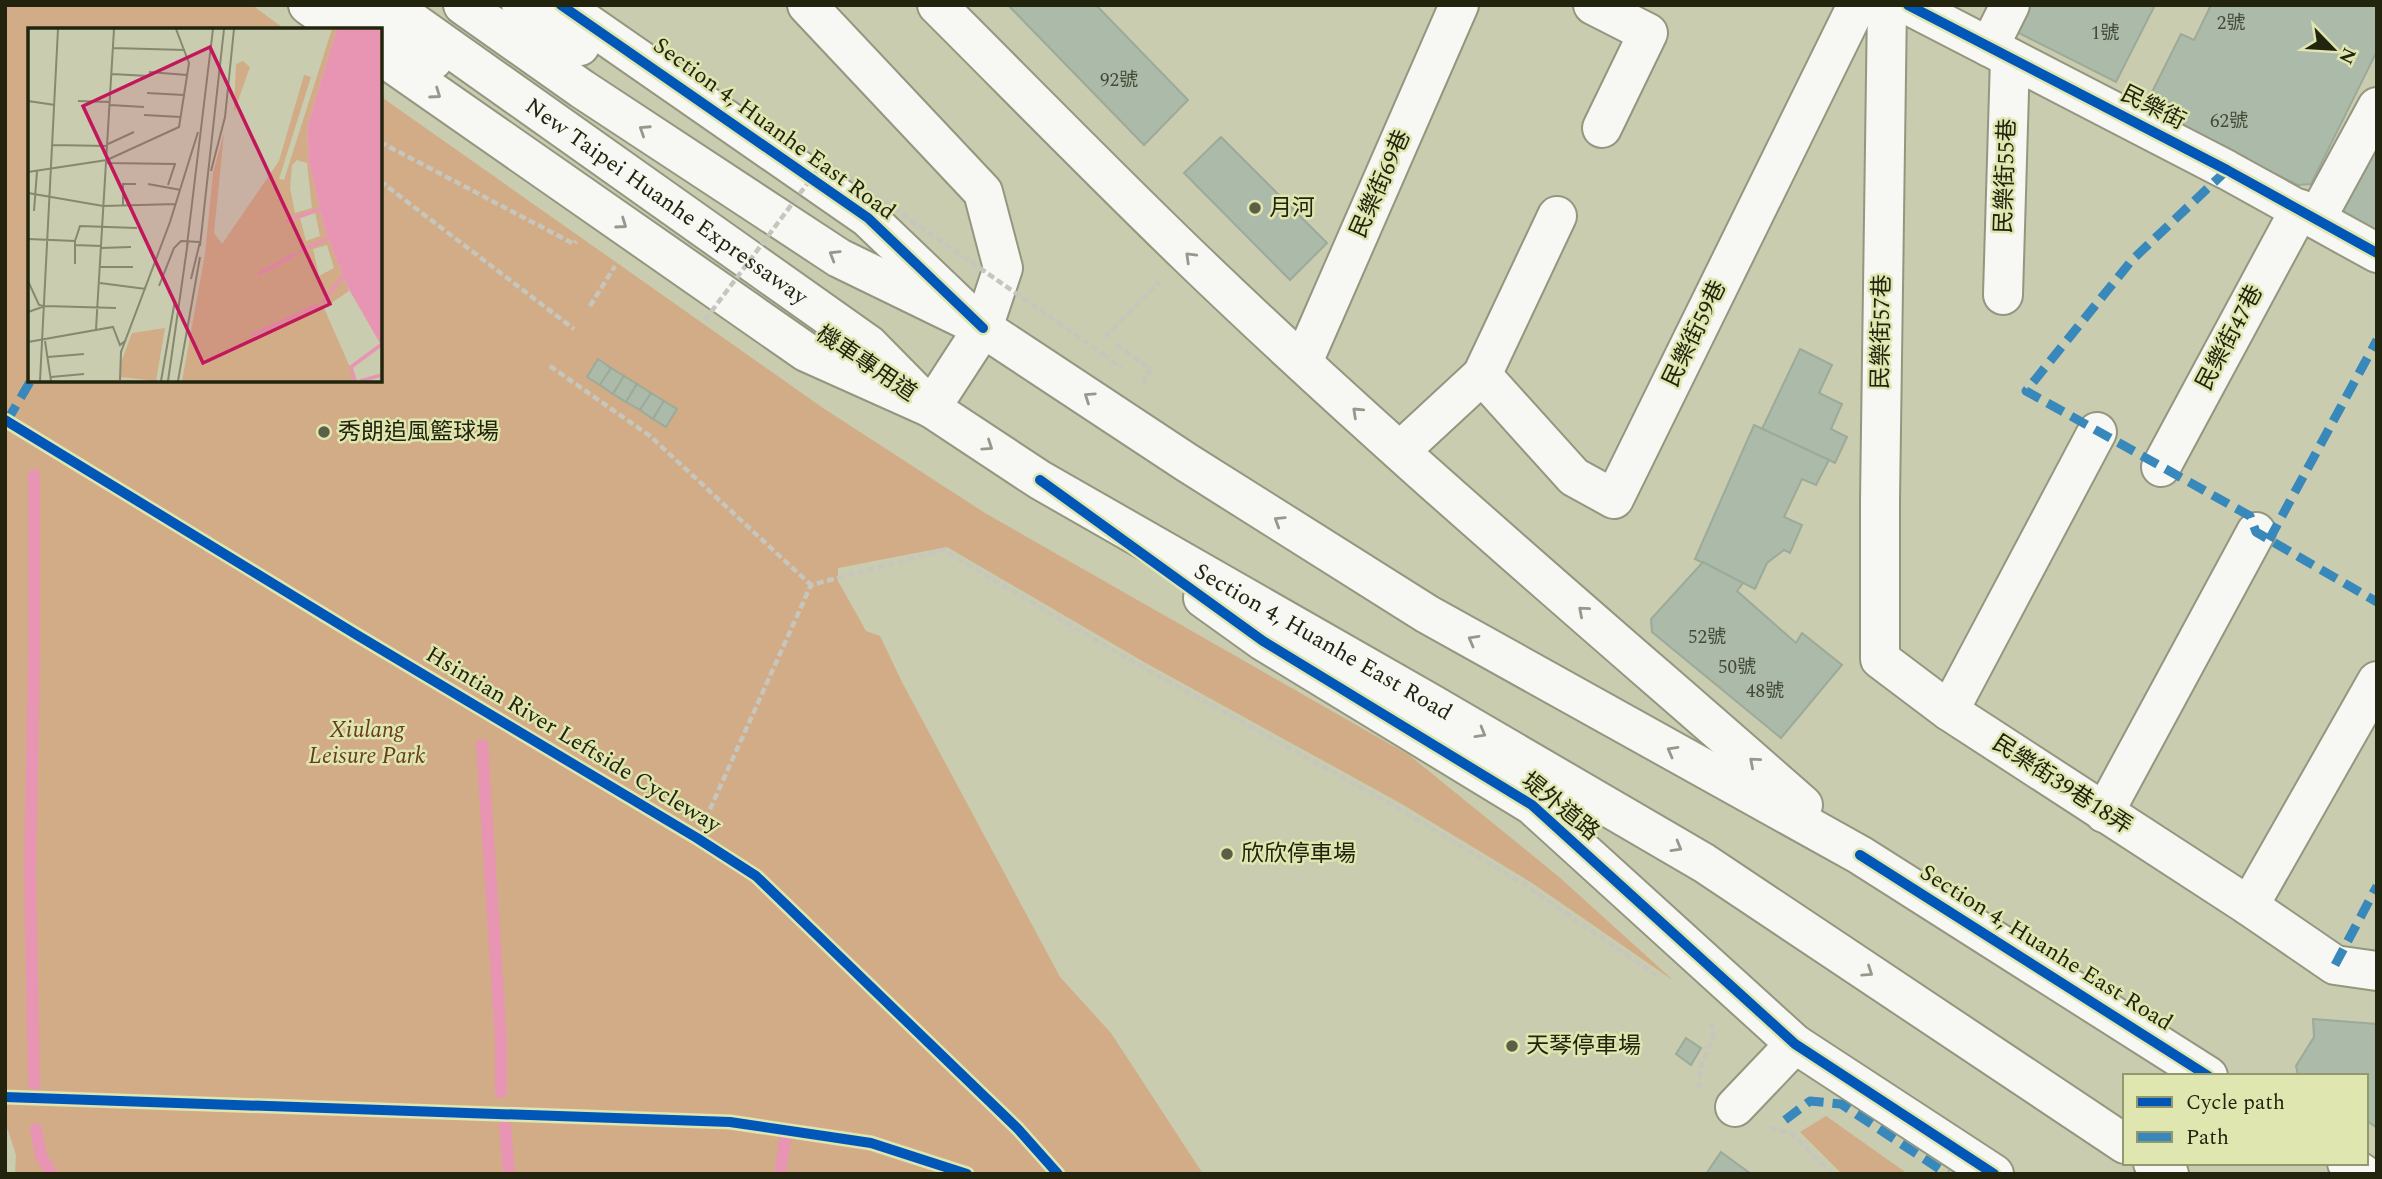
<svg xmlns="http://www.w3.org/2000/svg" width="2382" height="1179" viewBox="0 0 2382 1179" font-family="Spectral,'Noto Sans TC',serif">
	<rect width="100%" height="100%" fill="#c9ccaf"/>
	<g fill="#d2ac86">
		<polygon points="5,5 252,5 286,30 30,30 30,380 380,380 380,96 823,408 985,513 1409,755 1558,876 1674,981 1532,883 1400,803 1144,662 947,547 838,568 838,581 866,631 880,636 903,684 1060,977 1111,1033 1203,1174 15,1174 16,1155 8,1130 5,1129"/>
		<polygon points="1826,1116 1908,1174 1842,1174 1800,1132"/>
	</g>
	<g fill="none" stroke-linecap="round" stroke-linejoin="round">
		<g stroke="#e795b2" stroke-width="12">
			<polyline points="482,745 501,1040 501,1092"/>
			<polyline points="34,1084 30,871 34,661 34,475"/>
			<polyline points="505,1126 509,1174"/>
			<polyline points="36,1129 41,1156 52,1174"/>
			<polyline points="780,1174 785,1140"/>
		</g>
	</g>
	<g fill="#acbaaa" stroke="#9caa99" stroke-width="2">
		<polygon points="1008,5 1096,5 1188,100 1144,145"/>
		<polygon points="2029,5 2155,5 2116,82 2015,31"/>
		<polygon points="2211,5 2377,5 2377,51 2311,184 2298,185 2144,108 2181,34 2194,40"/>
		<polygon points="1221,137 1327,243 1290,280 1184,173"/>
		<polygon points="2377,137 2377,233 2346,218 2342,207"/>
		<polygon points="1800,349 1832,365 1819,393 1842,404 1831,429 1847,437 1835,463 1762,429"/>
		<polygon points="598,359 611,368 600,385 587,377"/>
		<polygon points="611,368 624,376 613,394 600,385"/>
		<polygon points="624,376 637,384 626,402 613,394"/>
		<polygon points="637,384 651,393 640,410 626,402"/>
		<polygon points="651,393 664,401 653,419 640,410"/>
		<polygon points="664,401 677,409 666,427 653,419"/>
		<polygon points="1754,425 1829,460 1816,485 1802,479 1784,517 1802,525 1790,553 1784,550 1767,563 1755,589 1695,559"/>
		<polygon points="1703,562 1743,583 1737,591 1796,643 1802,633 1842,665 1781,738 1652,632 1651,619"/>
		<polygon points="2313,1019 2377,1024 2377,1128 2366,1120 2366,1076 2298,1075 2296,1066 2314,1037"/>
		<polygon points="1686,1038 1701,1048 1691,1065 1676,1054"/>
		<polygon points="1721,1152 1751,1174 1706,1174"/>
	</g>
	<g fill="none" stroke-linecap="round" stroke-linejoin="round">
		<defs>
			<g id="minor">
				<polyline points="308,5 343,30"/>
				<polyline points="355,5 433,60"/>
				<polyline points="521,5 580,46"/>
				<polyline points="561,5 868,218 983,328 1186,462 1427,614 1860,855 2208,1076"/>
				<polyline points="807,5 983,192 1003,268 983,328 931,408"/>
				<path d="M937 5C1021 89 1104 174 1189 256 1387 447 1597 624 1803 805"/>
				<polyline points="1593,5 1648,33 1602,128"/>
				<polyline points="1887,5 1880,500 1880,659 1949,711 2249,906 2335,965 2377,971"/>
				<polyline points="1908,5 2227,170 2377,253"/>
				<polyline points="1989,47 2010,5"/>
				<path id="s1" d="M380 55 806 352 931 408 1040 480 1430 703 1704 863 2125 1144"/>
				<polyline points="2316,219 2377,107"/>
				<polyline points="2003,295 2010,58"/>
				<polyline points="1303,362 1459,5"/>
				<polyline points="1482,375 1574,477 1614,499 1857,5"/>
				<polyline points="1400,451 1482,375 1557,216"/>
				<polyline points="2161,467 2300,209"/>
				<polyline points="1203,598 1263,641 1532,805 1795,1044 1994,1174"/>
				<polyline points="1949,711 2097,432"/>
				<polyline points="2104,813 2256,532"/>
				<polyline points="2249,906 2377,681"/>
				<polyline points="1735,1107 1795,1044"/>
				<polyline points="2153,1163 2169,1174"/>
				<polyline points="2347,1163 2363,1174"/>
			</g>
			<g id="highway">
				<path id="s2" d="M389 5 869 345 931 408"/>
				<polyline points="463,5 582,89 839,258 983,328"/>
			</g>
		</defs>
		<use href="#minor" stroke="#94967f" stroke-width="42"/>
		<use href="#highway" stroke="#94967f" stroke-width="42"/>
		<g stroke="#c6c6bd" stroke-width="4.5" stroke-dasharray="7 3.5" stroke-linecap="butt">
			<polyline points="380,142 574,244 576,241"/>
			<polyline points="380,181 574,329"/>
			<polyline points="590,306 615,266"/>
			<polyline points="1105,337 1159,282"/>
			<polyline points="1116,345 1151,369 1142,384 1140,382"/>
			<polyline points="1103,354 1121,368"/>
			<polyline points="550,366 650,436 811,585"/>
			<polyline points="697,838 811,585 943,550 1135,663 1398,808 1525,885 1656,975"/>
			<polyline points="1699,1089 1700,1068 1714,1036 1711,1024"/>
			<polyline points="1770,1128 1791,1133 1832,1174"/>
		</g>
		<use href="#minor" stroke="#f7f7f3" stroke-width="38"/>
		<use href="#highway" stroke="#f7f7f3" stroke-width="38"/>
		<polyline stroke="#c6c6bd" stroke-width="4.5" stroke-dasharray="7 3.5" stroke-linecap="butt" points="705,320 825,160 1103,354"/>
		<g stroke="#3888bb" stroke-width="9" stroke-dasharray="18 9" stroke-linecap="butt">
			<polyline points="2227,170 2132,260 2026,391 2250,516 2256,532 2377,602"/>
			<polyline points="7,421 31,380"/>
			<polyline points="2269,540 2377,340"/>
			<polyline points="2335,965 2377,886"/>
			<polyline points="1785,1120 1810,1101 1841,1104 1947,1174"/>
		</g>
		<defs>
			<g id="cycleway">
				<polyline points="561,5 868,218 983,328"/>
				<polyline points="1908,5 2227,170 2377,253"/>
				<polyline points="5,420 357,635 697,838 756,876 1018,1129 1058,1174"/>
				<polyline points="1040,480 1263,641 1532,805 1795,1044 1994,1174"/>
				<polyline points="1860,855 2208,1076"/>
				<polyline points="5,1097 730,1122 871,1143 967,1174"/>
			</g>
		</defs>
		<use href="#cycleway" stroke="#e0e6af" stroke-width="15"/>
		<use href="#cycleway" stroke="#0057b8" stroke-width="10"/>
	</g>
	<defs><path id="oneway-chevron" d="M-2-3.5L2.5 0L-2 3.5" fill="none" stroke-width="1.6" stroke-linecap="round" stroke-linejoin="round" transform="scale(1.75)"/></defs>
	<g stroke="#97988c">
		<use href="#oneway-chevron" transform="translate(436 94) rotate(35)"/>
		<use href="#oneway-chevron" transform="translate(644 130) rotate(-147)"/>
		<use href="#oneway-chevron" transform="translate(622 224) rotate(35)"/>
		<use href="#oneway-chevron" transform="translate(834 255) rotate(-149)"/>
		<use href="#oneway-chevron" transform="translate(1190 257) rotate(-136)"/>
		<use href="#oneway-chevron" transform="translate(1089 397) rotate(-146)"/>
		<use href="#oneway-chevron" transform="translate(1357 412) rotate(-137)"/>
		<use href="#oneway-chevron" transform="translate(988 446) rotate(34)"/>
		<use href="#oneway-chevron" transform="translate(1279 521) rotate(-148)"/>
		<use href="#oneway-chevron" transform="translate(1583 611) rotate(-139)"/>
		<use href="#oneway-chevron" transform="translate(1473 640) rotate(-151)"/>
		<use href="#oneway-chevron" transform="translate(1481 733) rotate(30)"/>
		<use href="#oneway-chevron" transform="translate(1672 751) rotate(-151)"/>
		<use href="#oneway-chevron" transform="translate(1754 762) rotate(-139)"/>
		<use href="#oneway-chevron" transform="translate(1677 847) rotate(30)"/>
		<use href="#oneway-chevron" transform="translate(1868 972) rotate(34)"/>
	</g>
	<g fill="#5c5f46" stroke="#e0e6af" stroke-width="2.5">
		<circle cx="1255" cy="208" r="7"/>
		<circle cx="324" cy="432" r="7"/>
		<circle cx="1227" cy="854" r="7"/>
		<circle cx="1512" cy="1046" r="7"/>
	</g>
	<g text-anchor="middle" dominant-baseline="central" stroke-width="5" stroke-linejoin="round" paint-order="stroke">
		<g font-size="19" fill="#444a35">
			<text x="2231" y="23">2號</text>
			<text x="2105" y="33">1號</text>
			<text x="1119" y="80">92號</text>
			<text x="2229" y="121">62號</text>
			<text x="1707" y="637">52號</text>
			<text x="1737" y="667">50號</text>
			<text x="1765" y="691">48號</text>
		</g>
		<g font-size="23" fill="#22240e" stroke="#e0e6af">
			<text transform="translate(2153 108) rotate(27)">民樂街</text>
			<text transform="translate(774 129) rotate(36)">Section 4, Huanhe East Road</text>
			<text transform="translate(2006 176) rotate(-88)">民樂街55巷</text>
			<text transform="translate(1381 184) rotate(-66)">民樂街69巷</text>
			<text stroke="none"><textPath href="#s2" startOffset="340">New Taipei Huanhe Expressaway</textPath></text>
			<text transform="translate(1882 332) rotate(-89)">民樂街57巷</text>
			<text transform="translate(1695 334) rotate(-64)">民樂街59巷</text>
			<text transform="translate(2230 338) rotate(-62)">民樂街47巷</text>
			<text transform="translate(866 364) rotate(34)">機車專用道</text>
			<text stroke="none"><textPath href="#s1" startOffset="1113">Section 4, Huanhe East Road</textPath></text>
			<text transform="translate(573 740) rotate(31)">Hsintian River Leftside Cycleway</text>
			<text transform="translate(2062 785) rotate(33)">民樂街39巷18弄</text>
			<text transform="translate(1560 807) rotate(39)">堤外道路</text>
			<text transform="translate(2046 948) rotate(32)">Section 4, Huanhe East Road</text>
		</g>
		<g font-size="23" fill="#22240e" stroke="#e0e6af" text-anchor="start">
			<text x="1269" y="208">月河</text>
			<text x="338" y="432">秀朗追風籃球場</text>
			<text x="1241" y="854">欣欣停車場</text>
			<text x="1526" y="1046">天琴停車場</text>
		</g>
		<g font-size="23" font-style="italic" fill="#673c1e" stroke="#e0e6af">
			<text x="367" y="730">Xiulang<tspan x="367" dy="26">Leisure Park</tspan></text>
		</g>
	</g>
	<g transform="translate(28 28)">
		<rect width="354" height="354" fill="#c9ccaf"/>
		<path d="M304 1H309L279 99 281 134 297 203 321 263 296 280 328 353H154L177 226 185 145 196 105 186 205 194 216 251 133 276 47 283 49 251 151 256 152ZM269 132 279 135 284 180 267 185 262 160 264 137ZM287 184 292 208 278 213 272 190ZM299 217 306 240 291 248 285 221ZM215 33 222 39 206 84 208 36ZM137 300 128 353 93 349 92 337 104 305Z" fill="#d2ac86" fill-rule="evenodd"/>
		<path d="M309 1H353V317L319 258 297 203 281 134 279 99Z" fill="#e795b2"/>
		<path fill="none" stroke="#e795b2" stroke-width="3.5" d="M258 193 293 181M271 224 300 210M231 246 267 226M294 275 315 248M224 307 290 277M327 353 323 339 354 316M332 353 354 347"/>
		<path fill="none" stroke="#86896f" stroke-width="2" d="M85 20 157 22M121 44 159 47M84 46 120 48M119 65 156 67M0 73 27 77M50 73 82 74M82 77 116 79M116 87 153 89M80 116 106 104M25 117 80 118M79 135 147 136 140 157M183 143 197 89 206 1M0 144 79 132 151 99 161 35 148 1M120 156 153 162M0 165 75 178 148 176M95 178V156H108M6 183 9 143M0 211 47 213V236M47 213 52 198 109 200M47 217 73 218M159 217 185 1M172 218 196 1M73 220 103 219M72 239H105M163 251 172 214M0 253 11 277 15 278M72 255 118 261M131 258 146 220 153 213 172 214M0 284 17 278 88 280M68 301 86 1M17 313 23 353M0 314 85 299 92 317 97 313M20 329 56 326M23 349 56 346M92 352 93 324 142 194 170 104M12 353 30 1M133 353 147 272M140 353 160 213M150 353 172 229"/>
		<path fill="#c2185b" fill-opacity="0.15" stroke="#c2185b" stroke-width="3.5" d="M182 19 302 276 175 335 55 78Z"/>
		<rect width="354" height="354" fill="none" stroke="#22240e" stroke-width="3.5"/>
	</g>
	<rect width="2382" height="1179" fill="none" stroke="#22240e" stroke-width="14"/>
	<rect x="2123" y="1074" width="245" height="91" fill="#e0e6af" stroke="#94986f" stroke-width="2"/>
	<rect x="2137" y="1097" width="35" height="10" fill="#0057b8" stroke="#94986f" stroke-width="2"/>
	<text x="2186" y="1109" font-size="21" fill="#22240e">Cycle path</text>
	<rect x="2137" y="1132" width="35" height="10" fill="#3888bb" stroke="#94986f" stroke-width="2"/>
	<text x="2186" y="1144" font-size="21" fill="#22240e">Path</text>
	<g transform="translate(2333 49) rotate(115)" stroke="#e0e6af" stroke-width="5" paint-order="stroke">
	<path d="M0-5L12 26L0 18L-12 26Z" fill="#22240e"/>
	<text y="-10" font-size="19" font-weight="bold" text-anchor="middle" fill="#22240e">N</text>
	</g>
</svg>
